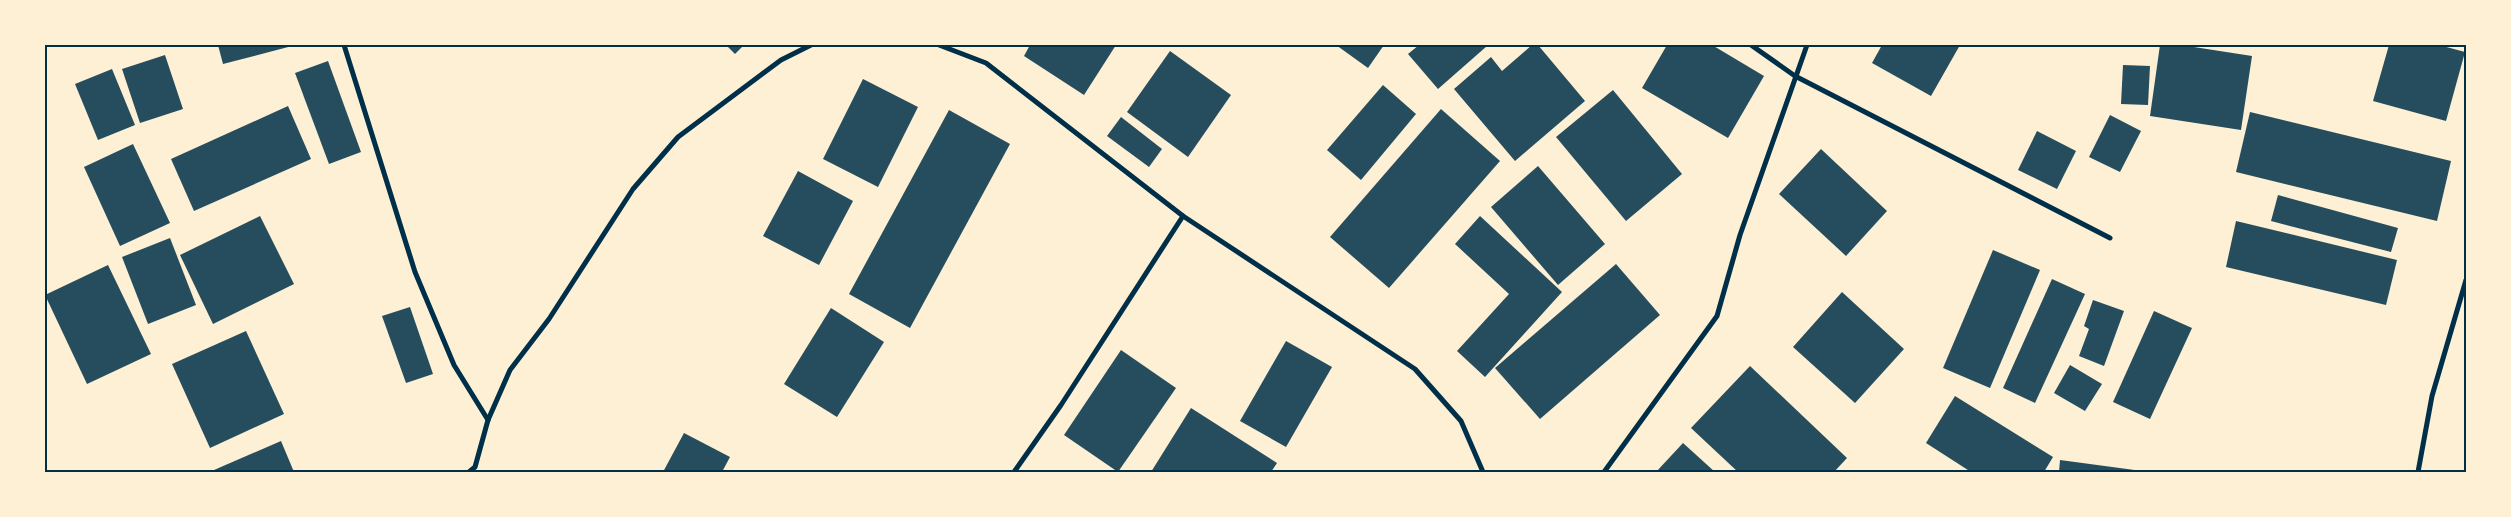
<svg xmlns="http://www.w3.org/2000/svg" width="2511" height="517" viewBox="0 0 2511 517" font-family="Lora,serif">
	<rect width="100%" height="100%" fill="#fdf0d5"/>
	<g fill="#264d5e">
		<polygon points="218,45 292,45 292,46 223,64"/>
		<polygon points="726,45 744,45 735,54"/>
		<polygon points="1030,45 1116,45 1084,95 1024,56"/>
		<polygon points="1336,45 1384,45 1368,68"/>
		<polygon points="1419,45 1486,45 1487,46 1438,89 1408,54"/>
		<polygon points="1532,45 1538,45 1585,101 1515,161 1454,89 1491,57 1502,71"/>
		<polygon points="1667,45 1712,45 1764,76 1728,138 1642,88"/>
		<polygon points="1882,45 1960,45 1931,96 1872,63"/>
		<polygon points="2160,45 2181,45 2252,56 2241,130 2150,116"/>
		<polygon points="2389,45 2439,45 2465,52 2446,121 2373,101"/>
		<polygon points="1170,51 1231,95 1188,157 1127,112"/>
		<polygon points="165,55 183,109 140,123 122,69"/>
		<polygon points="328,61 361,152 329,164 295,73"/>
		<polygon points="2123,65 2150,66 2148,105 2121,104"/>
		<polygon points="112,69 135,125 98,140 75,84"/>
		<polygon points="863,79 918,107 878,187 823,159"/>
		<polygon points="1383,85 1416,114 1361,180 1327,150"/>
		<polygon points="1613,90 1682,174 1626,221 1556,137"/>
		<polygon points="288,106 311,159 194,211 171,159"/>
		<polygon points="1441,109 1500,161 1389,288 1330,237"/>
		<polygon points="949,110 1010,144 910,328 849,294"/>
		<polygon points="2250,112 2451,161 2437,221 2236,172"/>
		<polygon points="2110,115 2141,131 2120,172 2089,157"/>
		<polygon points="1121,117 1162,149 1149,167 1107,136"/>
		<polygon points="2037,131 2076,151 2057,189 2018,170"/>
		<polygon points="133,144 170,223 120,246 84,167"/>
		<polygon points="1821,149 1887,211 1846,256 1779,194"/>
		<polygon points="1538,166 1605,244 1558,285 1491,207"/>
		<polygon points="798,171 853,201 819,265 763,236"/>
		<polygon points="2278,195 2398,228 2391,252 2271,221"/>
		<polygon points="260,216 294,284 213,324 180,255"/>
		<polygon points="1480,216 1562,292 1485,377 1457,351 1509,294 1455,244"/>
		<polygon points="2236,221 2397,260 2386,305 2226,267"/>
		<polygon points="170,238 196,305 148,324 122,257"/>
		<polygon points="1993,250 2040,270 1990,388 1943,368"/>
		<polygon points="1616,264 1660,315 1540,419 1495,368"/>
		<polygon points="108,265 151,354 87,384 45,295"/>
		<polygon points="2052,279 2085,294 2035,403 2003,388"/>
		<polygon points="1842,292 1904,349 1855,403 1793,347"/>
		<polygon points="2093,300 2124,311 2104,366 2079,356 2089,329 2084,326"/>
		<polygon points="410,307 433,374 406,383 382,316"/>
		<polygon points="831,308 884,342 837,417 784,384"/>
		<polygon points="2154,311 2192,328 2150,419 2113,402"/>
		<polygon points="246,331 284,414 210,448 172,364"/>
		<polygon points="1286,341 1332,367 1286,447 1240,421"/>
		<polygon points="1121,350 1176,388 1118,472 1064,435"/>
		<polygon points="2070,365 2102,384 2085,411 2054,393"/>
		<polygon points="1750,366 1847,458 1834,472 1738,472 1691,428"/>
		<polygon points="1955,396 2053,457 2044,472 1971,472 1926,443"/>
		<polygon points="1191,408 1277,463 1271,472 1151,472"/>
		<polygon points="684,433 730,457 722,472 663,472"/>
		<polygon points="281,441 294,472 215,472 214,470"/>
		<polygon points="1683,443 1715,472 1656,472"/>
		<polygon points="2060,460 2142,471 2142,472 2059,472"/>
	</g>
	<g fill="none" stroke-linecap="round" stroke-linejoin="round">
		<g stroke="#003049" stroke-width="5">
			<polyline points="344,45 415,272 454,365 488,420"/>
			<polyline points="939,45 986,63 1183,216 1415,369 1461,421 1483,472"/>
			<polyline points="1751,45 1795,76 2110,238"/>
			<polyline points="469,472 475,467 488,420 510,370 549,319 633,189 678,137 781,60 811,45"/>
			<polyline points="1014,472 1061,405 1183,216"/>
			<polyline points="1604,472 1717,316 1740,235 1807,45"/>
			<polyline points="2418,472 2432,396 2466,280"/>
		</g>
	</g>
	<rect width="2511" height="517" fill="none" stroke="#fdf0d5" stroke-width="92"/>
	<rect x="46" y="46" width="2419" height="425" fill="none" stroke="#003049" stroke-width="2"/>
</svg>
